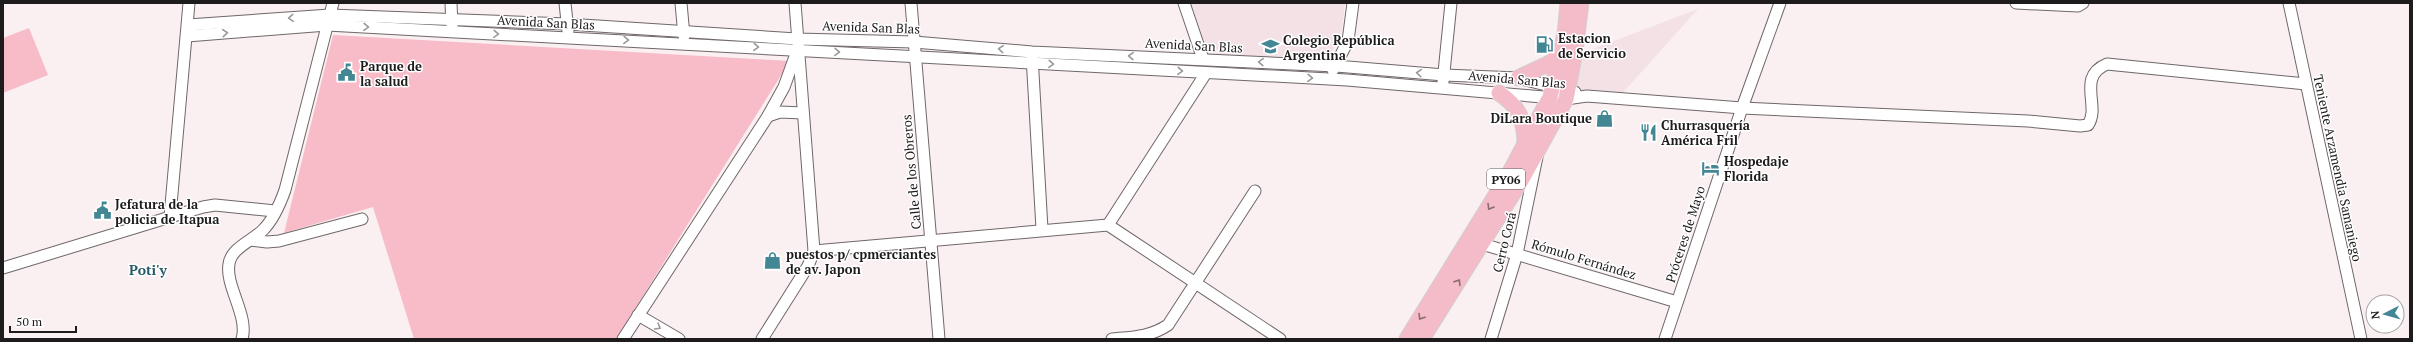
<svg xmlns="http://www.w3.org/2000/svg" width="2413" height="342" viewBox="0 0 2413 342" font-family="'PT Serif',serif">
	<rect width="100%" height="100%" fill="#faf0f2"/>
	<g fill="#f3e1e5">
		<polygon points="1191,3 1345,3 1342,30 1325,68 1210,63"/>
		<polygon points="1698,9 1619,97 1572,93 1582,53"/>
	</g>
	<g fill="#f8bcc9">
		<polygon points="29,28 48,75 3,93 3,38"/>
		<polygon points="333,35 790,61 616,339 414,339 373,207 284,233"/>
	</g>
	<g fill="none" stroke-linecap="round" stroke-linejoin="round">
		<defs>
			<g id="minor">
				<polyline points="451,3 452,25"/>
				<polyline points="565,3 568,31"/>
				<polyline points="681,3 684,36"/>
				<polyline points="911,3 939,339"/>
				<polyline points="1184,3 1203,59"/>
				<polyline points="2016,3 2078,6 2083,3"/>
				<polyline points="2289,3 2361,339"/>
				<polyline points="188,25 330,15 567,24 797,39 914,42 1032,52 1336,66 1444,75 1518,78 1575,92"/>
				<path d="M187 36 327 25 1347 80 1566 99 1587 96 1742 108 2028 121 2080 126 2088 125C2101 106 2076 77 2107 64L2306 84"/>
				<polyline points="1032,56 1042,229"/>
				<polyline points="1333,70 1348,41 1353,3"/>
				<polyline points="1443,82 1451,3"/>
				<polyline points="768,116 780,112 803,113"/>
				<polyline points="170,216 189,3"/>
				<polyline points="1108,225 1206,73"/>
				<polyline points="251,240 267,242 279,241 362,219"/>
				<polyline points="1482,244 1677,302"/>
				<polyline points="814,251 1108,225 1280,339"/>
				<polyline points="3,268 203,207 215,205 275,211"/>
				<polyline points="638,315 679,339"/>
				<path d="M242 339C249 316 225 286 229 264 231 248 252 241 263 230 273 220 280 204 285 190L333 3"/>
				<polyline points="623,339 768,116 784,87 796,54"/>
				<polyline points="762,339 808,266 814,251 795,3"/>
				<path d="M1112 339C1133 337 1150 337 1168 325L1255 191"/>
				<polyline points="1491,339 1517,254 1537,157"/>
				<polyline points="1665,339 1742,108 1780,3"/>
			</g>
			<g id="highway">
				<polyline points="1518,78 1550,63 1561,52"/>
				<path d="M1499 93C1519 106 1525 121 1525 145"/>
				<polyline points="1407,339 1509,174 1550,97 1565,34 1568,3"/>
				<polyline points="1422,339 1522,179 1566,99 1575,51 1581,3"/>
			</g>
		</defs>
		<use href="#minor" stroke="#6f6768" stroke-width="13"/>
		<use href="#highway" stroke="#d2d1d2" stroke-width="17"/>
		<use href="#minor" stroke="#fff" stroke-width="11"/>
		<use href="#highway" stroke="#f4bbc8" stroke-width="15"/>
	</g>
	<defs><path id="oneway-chevron" d="M-2-3.5L2.5 0L-2 3.5" fill="none" stroke-width="1.6" stroke-linecap="round" stroke-linejoin="round"/></defs>
	<g stroke="#9a9899">
		<use href="#oneway-chevron" transform="translate(291 18) rotate(176)"/>
		<use href="#oneway-chevron" transform="translate(366 27) rotate(3)"/>
		<use href="#oneway-chevron" transform="translate(225 33) rotate(-5)"/>
		<use href="#oneway-chevron" transform="translate(496 34) rotate(3)"/>
		<use href="#oneway-chevron" transform="translate(626 40) rotate(2)"/>
		<use href="#oneway-chevron" transform="translate(756 47) rotate(4)"/>
		<use href="#oneway-chevron" transform="translate(1001 49) rotate(-175)"/>
		<use href="#oneway-chevron" transform="translate(837 52) rotate(2)"/>
		<use href="#oneway-chevron" transform="translate(1131 56) rotate(-178)"/>
		<use href="#oneway-chevron" transform="translate(1261 62) rotate(-177)"/>
		<use href="#oneway-chevron" transform="translate(1051 64) rotate(3)"/>
		<use href="#oneway-chevron" transform="translate(1180 71) rotate(3)"/>
		<use href="#oneway-chevron" transform="translate(1419 73) rotate(-175)"/>
		<use href="#oneway-chevron" transform="translate(1310 78) rotate(3)"/>
		<use href="#oneway-chevron" transform="translate(658 327) rotate(30)"/>
	</g>
	<g stroke="#896b72">
		<use href="#oneway-chevron" transform="translate(1490 207) rotate(121)"/>
		<use href="#oneway-chevron" transform="translate(1458 282) rotate(-58)"/>
		<use href="#oneway-chevron" transform="translate(1421 317) rotate(122)"/>
	</g>
	<defs>
		<symbol id="fuel-bare" viewBox="-9 -9 18 18"><path d="M-5.5-6h7V0h2V4h1.3V-2.5L3-4.5l.8-.8L6-3V5H2.5V1h-1V6h-7ZM-4.2-4.7v3.2H.2V-4.7Z" fill="#438795" stroke="#fff" stroke-width="2.5" paint-order="stroke"/></symbol>
		<symbol id="school-bare" viewBox="-9 -9 18 18"><path d="M0-5L7-2L0 1L-7-2ZM-4 1L0 2.5L4 1V4Q0 6-4 4Z" fill="#438795" stroke="#fff" stroke-width="2.5" paint-order="stroke"/></symbol>
		<symbol id="civic-bare" viewBox="-9 -9 18 18"><path d="M-.6-6.5H3V-4.5H.6V-3L4-1V1h2V6H-6V1h2V-1L-.6-3ZM-1.2 2.5V6h2.4V2.5Z" fill="#438795" stroke="#fff" stroke-width="2.5" paint-order="stroke"/></symbol>
		<symbol id="shop-bare" viewBox="-9 -9 18 18"><path d="M-5-2.5h2.3a2.7 3.5 0 0 1 5.4 0H5L5.5 6h-11ZM-1.5-2.5h3a1.5 2.3 0 0 0-3 0Z" fill="#438795" stroke="#fff" stroke-width="2.5" paint-order="stroke"/></symbol>
		<symbol id="restaurant-bare" viewBox="-9 -9 18 18"><path d="M-5-6h1v4h1v-4h1v4h1v-4h1v5L-1.5 .5V6h-2V.5L-5-1ZM5-6V6H3V1.5H1.5Q1.5-4 5-6Z" fill="#438795" stroke="#fff" stroke-width="2.5" paint-order="stroke"/></symbol>
		<symbol id="hotel-bare" viewBox="-9 -9 18 18"><path d="M-6-4.5h1.5V1H6V5H4.5V3h-9V5H-6ZM-4 0a1.8 1.8 0 1 1 3.6 0ZM.5 0V-2.5h3Q6-2.5 6 0Z" fill="#438795" stroke="#fff" stroke-width="2.5" paint-order="stroke"/></symbol>
	</defs>
	<g fill-rule="evenodd">
		<use href="#fuel-bare" x="1532" y="32" width="25" height="25"/>
		<use href="#school-bare" x="1258" y="34" width="25" height="25"/>
		<use href="#civic-bare" x="334" y="60" width="25" height="25"/>
		<use href="#shop-bare" x="1592" y="106" width="25" height="25"/>
		<use href="#restaurant-bare" x="1636" y="120" width="25" height="25"/>
		<use href="#hotel-bare" x="1698" y="156" width="25" height="25"/>
		<use href="#civic-bare" x="90" y="198" width="25" height="25"/>
		<use href="#shop-bare" x="760" y="248" width="25" height="25"/>
	</g>
	<g text-anchor="middle" dominant-baseline="central" stroke-width="3" stroke-linejoin="round" paint-order="stroke">
		<rect fill="#fff" stroke="#625f60" stroke-width="1" x="1487" y="169" width="38" height="20" rx="3"/>
		<g font-size="12" font-weight="bold" fill="#1e1b1c">
			<text x="1506" y="179">PY06</text>
		</g>
		<g font-size="13" fill="#1e1b1c" stroke="#fff">
			<text transform="translate(546 22) rotate(3)">Avenida San Blas</text>
			<text transform="translate(871 27) rotate(2)">Avenida San Blas</text>
			<text transform="translate(1194 45) rotate(3)">Avenida San Blas</text>
			<text transform="translate(1517 79) rotate(5)">Avenida San Blas</text>
			<text transform="translate(2338 168) rotate(78)">Teniente Arzamendia Samaniego</text>
			<text transform="translate(911 172) rotate(-95)">Calle de los Obreros</text>
			<text transform="translate(1685 234) rotate(-72)">Próceres de Mayo</text>
			<text transform="translate(1504 242) rotate(-76)">Cerro Corá</text>
			<text transform="translate(1584 259) rotate(17)">Rómulo Fernández</text>
		</g>
		<g font-size="13" font-weight="bold" fill="#1e1b1c" stroke="#fff" text-anchor="start">
			<text x="1558" y="38">Estacion<tspan x="1558" dy="15">de Servicio</tspan></text>
			<text x="1283" y="40">Colegio República<tspan x="1283" dy="15">Argentina</tspan></text>
			<text x="360" y="66">Parque de<tspan x="360" dy="15">la salud</tspan></text>
			<text x="1592" y="118" text-anchor="end">DiLara Boutique</text>
			<text x="1661" y="125">Churrasquería<tspan x="1661" dy="15">América Fril</tspan></text>
			<text x="1724" y="161">Hospedaje<tspan x="1724" dy="15">Florida</tspan></text>
			<text x="115" y="204">Jefatura de la<tspan x="115" dy="15">policia de Itapua</tspan></text>
			<text x="786" y="254">puestos p/ cpmerciantes<tspan x="786" dy="15">de av. Japon</tspan></text>
		</g>
		<g font-size="14" font-weight="bold" fill="#235a66" stroke="#fff">
			<text x="148" y="269">Poti'y</text>
		</g>
	</g>
	<rect width="2413" height="342" fill="none" stroke="#1e1b1c" stroke-width="8"/>
	<g transform="translate(2385 314) rotate(264)"><circle r="19" fill="#ffffff" stroke="#a5a4a4"/>
	<path d="M0-3L7 15L0 10L-7 15Z" fill="#438795"/>
	<text y="-6" font-size="11" font-weight="bold" text-anchor="middle" fill="#1e1b1c">N</text>
	</g>
	<path d="M10 326v6h66v-6" fill="none" stroke="#1e1b1c" stroke-width="2"/>
	<text x="16" y="326" font-size="12" fill="#1e1b1c" stroke="#ffffff" stroke-width="3" paint-order="stroke">50 m</text>
</svg>
